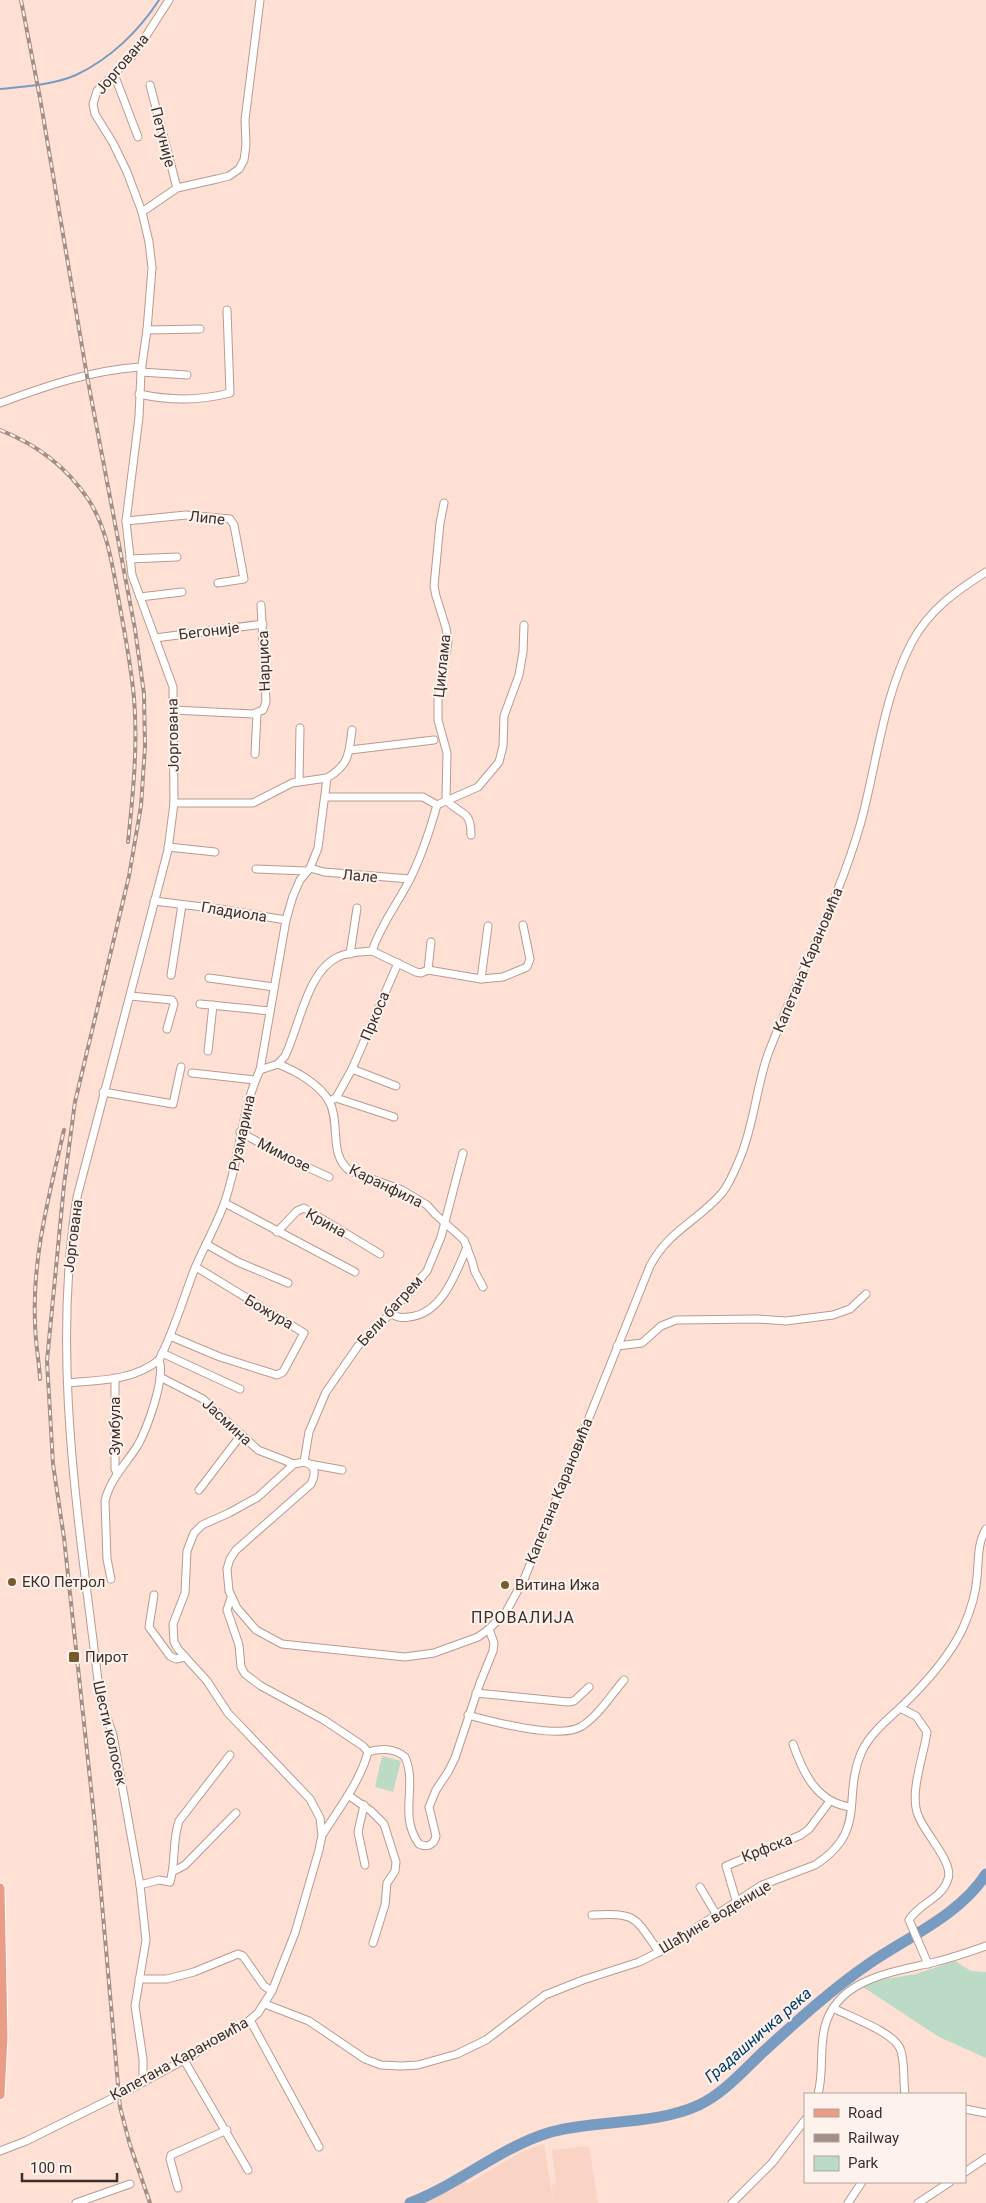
<svg xmlns="http://www.w3.org/2000/svg" width="986" height="2203" viewBox="0 0 986 2203" font-family="Roboto,sans-serif">
	<rect width="100%" height="100%" fill="#fee0d5"/>
	<polygon fill="#f9d3c4" points="544,2144 553,2200 552,2184 556,2183 552,2150 589,2146 598,2203 417,2203 462,2179 468,2184 519,2153"/>
	<g fill="#bcdbc7">
		<polygon points="382,1756 401,1761 393,1792 375,1787"/>
		<polygon points="955,1961 971,1971 986,1972 986,2058 939,2037 863,1987 873,1981 916,1974"/>
	</g>
	<g fill="none" stroke-linecap="round" stroke-linejoin="round">
		<path stroke="#789bc1" stroke-width="2" d="M0 89C25 86 53 85 76 75 110 59 139 31 159 0"/>
		<path stroke="#789bc1" stroke-width="11" d="M410 2203C458 2185 500 2147 551 2132 599 2119 653 2126 699 2105 724 2093 743 2071 763 2052 797 2021 832 1989 870 1963 908 1937 961 1914 986 1874"/>
		<defs>
			<g id="minor">
				<polyline points="114,74 138,137"/>
				<polyline points="150,85 177,188"/>
				<polyline points="142,212 177,188 217,179 229,176 239,169 244,160 246,145 245,120 260,0"/>
				<polyline points="147,330 200,329"/>
				<polyline points="141,372 187,375"/>
				<path d="M139 394C171 401 199 401 230 393L227 310"/>
				<path d="M0 403C46 386 92 370 141 367"/>
				<path d="M444 503 440 523 434 586 436 596 446 628 448 642 438 698V720L447 753 446 800C461 816 471 809 471 835"/>
				<polyline points="126,521 186,515 230,519 234,525 244,579 218,583"/>
				<polyline points="130,559 177,557"/>
				<polyline points="140,597 182,592"/>
				<polyline points="155,638 263,624"/>
				<polyline points="173,710 253,714 263,710 266,702 261,605"/>
				<polyline points="350,750 434,740"/>
				<polyline points="255,754 257,713"/>
				<polyline points="299,781 300,728"/>
				<polyline points="325,797 423,797 437,805"/>
				<polyline points="174,803 253,803 292,783 327,778"/>
				<polyline points="168,847 215,852"/>
				<polyline points="310,868 324,872 410,879"/>
				<polyline points="256,869 307,871"/>
				<polyline points="154,901 219,909 286,920"/>
				<polyline points="372,951 416,972 421,973 428,970 481,979 488,926"/>
				<polyline points="350,954 357,908"/>
				<polyline points="428,970 431,942"/>
				<polyline points="171,975 182,905"/>
				<polyline points="209,978 274,987"/>
				<polyline points="481,979 503,977 527,967 530,959 523,925"/>
				<polyline points="130,996 172,1000 174,1004 167,1029"/>
				<polyline points="200,1004 270,1011"/>
				<polyline points="208,1051 213,1005"/>
				<path d="M278 1064C296 1071 319 1084 329 1101 341 1123 328 1155 350 1171L402 1190 427 1205 435 1214 464 1240 472 1261 475 1272 483 1287"/>
				<polyline points="352,1069 396,1086"/>
				<path d="M260 1070 286 920 293 896 300 880 310 868 318 848 327 778C349 765 349 754 352 730"/>
				<polyline points="192,1073 255,1080"/>
				<polyline points="103,1092 173,1104 181,1067"/>
				<polyline points="336,1098 394,1117"/>
				<polyline points="329,1101 336,1098 352,1069 398,963"/>
				<polyline points="240,1132 291,1160 329,1177"/>
				<polyline points="225,1203 355,1272"/>
				<polyline points="277,1232 297,1211 304,1208 380,1254"/>
				<polyline points="206,1244 238,1262 288,1283"/>
				<path d="M391 1313C397 1318 402 1318 409 1317 442 1314 456 1273 467 1247"/>
				<polyline points="170,1336 220,1357 277,1375 283,1372 304,1333 196,1267"/>
				<polyline points="617,1346 642,1343 661,1326 676,1320 757,1319 786,1321 833,1315 850,1309 866,1294"/>
				<polyline points="162,1353 240,1389"/>
				<polyline points="160,1377 203,1399 258,1450 294,1464"/>
				<polyline points="115,1378 115,1469 117,1473"/>
				<path d="M68 1383C99 1380 133 1381 159 1360 174 1331 183 1299 195 1268 207 1240 223 1214 230 1184 241 1145 243 1106 260 1070L278 1064 285 1056C299 1028 307 971 338 957 347 952 362 952 372 951 382 922 397 905 410 879 422 855 430 830 437 805L478 787 499 762 503 746 504 716 519 675 523 652 524 625"/>
				<polyline points="304,1462 309,1432 326,1392 358,1346 391,1313 427,1271 441,1237 463,1153"/>
				<polyline points="309,1464 342,1470"/>
				<polyline points="199,1490 241,1435"/>
				<path d="M111 1579 107 1559 105 1501C110 1479 126 1464 138 1445 147 1428 166 1378 159 1360"/>
				<polyline points="154,1595 149,1627 170,1656 176,1659 185,1657"/>
				<path d="M231 1598 227 1610 239 1645 241 1667 245 1674 261 1686 324 1720 363 1746 368 1752C360 1782 339 1808 323 1834"/>
				<polyline points="476,1693 568,1702 574,1701 589,1687"/>
				<path d="M900 1708 916 1716 927 1732C924 1755 909 1793 918 1815 924 1833 954 1862 948 1879 942 1899 919 1903 909 1920L928 1964"/>
				<path d="M468 1715C493 1722 562 1740 582 1726 599 1715 611 1695 624 1680"/>
				<path d="M793 1744C803 1773 817 1803 851 1807"/>
				<path d="M368 1752C380 1748 395 1748 405 1757 418 1786 398 1815 419 1844 427 1848 434 1845 436 1836L429 1807 436 1790 448 1772 455 1758 480 1683 493 1651 494 1643 489 1629"/>
				<polyline points="348,1795 371,1811 384,1824 396,1862 395,1871 387,1883 385,1905 373,1943"/>
				<polyline points="364,1805 358,1832 365,1865"/>
				<polyline points="174,1871 185,1865 236,1813"/>
				<path d="M140 1885 159 1880 170 1882C176 1862 172 1841 179 1821L230 1755"/>
				<polyline points="700,1887 716,1914"/>
				<polyline points="736,1900 726,1866 801,1835 809,1829 830,1801"/>
				<path d="M592 1915C637 1913 634 1916 659 1952"/>
				<polyline points="139,1979 167,1979 194,1972 238,1954 243,1956 264,1986 272,1991"/>
				<path d="M265 2004 309 2021 365 2059 381 2065 401 2066 418 2065 457 2054 486 2040 545 1995 583 1980 639 1962 659 1952 762 1885 815 1865C869 1830 841 1798 862 1751 870 1734 887 1720 900 1708 924 1685 949 1658 963 1628 970 1612 976 1594 977 1577 979 1559 977 1544 986 1529"/>
				<path d="M833 2008C850 2017 897 2033 901 2051 905 2065 903 2080 905 2094"/>
				<polyline points="250,2020 319,2147"/>
				<polyline points="184,2060 248,2170"/>
				<path d="M143 2081V2059L135 2006 146 1940 140 1885 113 1735 100 1698 96 1664C77 1509 52 1352 77 1197L168 850 174 803 173 687 132 575 126 521 139 417 141 372 147 330 152 268 149 242 142 212 127 172 113 143 95 114 93 104 97 91 135 53 169 0"/>
				<path d="M818 2094C824 2072 819 2049 825 2026 838 1978 894 1972 935 1962 952 1958 969 1952 986 1946"/>
				<polyline points="965,2109 986,2113"/>
				<path d="M0 2151 26 2141 119 2095 184 2060 250 2020 258 2013 272 1991 295 1933 319 1850 322 1835 320 1818 310 1799 228 1713 207 1681 178 1649 174 1642 173 1624 185 1593 187 1551 194 1533 202 1525 229 1513 258 1497 294 1464 304 1462C316 1465 316 1474 311 1484L236 1550 230 1559 227 1569 229 1591 237 1608 256 1630 282 1644 405 1657 434 1653 478 1637 489 1629 506 1612 525 1577 650 1266C669 1230 697 1222 722 1193 730 1183 735 1170 740 1158 754 1125 756 1088 768 1054 798 976 838 903 861 822 877 763 883 697 912 642 929 610 956 591 986 572"/>
				<polyline points="965,2172 986,2158"/>
				<polyline points="178,2188 170,2159 171,2155 227,2130"/>
				<polyline points="76,2203 130,2184"/>
				<polyline points="732,2203 772,2163 805,2120"/>
				<polyline points="848,2203 862,2182"/>
				<polyline points="918,2203 950,2182"/>
			</g>
			<polyline id="major" points="0,1888 3,2038 0,2095"/>
		</defs>
		<use href="#minor" stroke="#b79b91" stroke-width="9"/>
		<use href="#major" stroke="#fff" stroke-width="11"/>
		<use href="#minor" stroke="#fff" stroke-width="7"/>
		<use href="#major" stroke="#e99c86" stroke-width="9"/>
		<defs>
			<g id="rail">
				<polyline points="21,0 40,98 87,376 135,629 144,694 145,747 141,806 129,876 75,1102 64,1185 47,1361 53,1464 64,1538 95,1825 120,2107 130,2145 150,2203"/>
				<path d="M0 430C36 444 66 466 88 499 107 528 112 563 118 596 124 630 131 664 134 698 138 745 133 795 128 842"/>
				<path d="M40 1379C39 1360 35 1341 35 1322 32 1257 50 1192 64 1130"/>
			</g>
		</defs>
		<use href="#rail" stroke="#a48f87" stroke-width="4"/>
		<use href="#rail" stroke="#fef2ed" stroke-width="2" stroke-dasharray="5.5" stroke-linecap="butt"/>
	</g>
	<g fill="#755a2c" stroke="#fef2ed" stroke-width="2">
		<circle cx="12" cy="1582" r="5"/>
		<circle cx="505" cy="1585" r="5"/>
		<rect x="68" y="1651" width="12" height="12" rx="2.5"/>
	</g>
	<g text-anchor="middle" dominant-baseline="central" stroke-width="4" stroke-linejoin="round" paint-order="stroke">
		<g font-size="15" fill="#3b302c" stroke="#fef2ed">
			<text transform="translate(122 64) rotate(-50)">Јоргована</text>
			<text transform="translate(163 137) rotate(76)">Петуније</text>
			<text transform="translate(207 518) rotate(6)">Липе</text>
			<text transform="translate(209 631) rotate(-7)">Бегоније</text>
			<text transform="translate(264 661) rotate(-92)">Нарциса</text>
			<text transform="translate(442 666) rotate(-84)">Циклама</text>
			<text transform="translate(173 735) rotate(-91)">Јоргована</text>
			<text transform="translate(360 876) rotate(5)">Лале</text>
			<text transform="translate(234 912) rotate(9)">Гладиола</text>
			<text transform="translate(808 960) rotate(-67)">Капетана Карановића</text>
			<text transform="translate(375 1016) rotate(-67)">Пркоса</text>
			<text transform="translate(242 1133) rotate(-78)">Рузмарина</text>
			<text transform="translate(284 1155) rotate(27)">Мимозе</text>
			<text transform="translate(386 1186) rotate(26)">Каранфила</text>
			<text transform="translate(326 1223) rotate(29)">Крина</text>
			<text transform="translate(73 1236) rotate(-83)">Јоргована</text>
			<text transform="translate(390 1311) rotate(-48)">Бели багрем</text>
			<text transform="translate(269 1312) rotate(30)">Божура</text>
			<text transform="translate(227 1422) rotate(43)">Јасмина</text>
			<text transform="translate(115 1426) rotate(-90)">Зумбула</text>
			<text transform="translate(559 1491) rotate(-68)">Капетана Карановића</text>
			<text transform="translate(110 1733) rotate(77)">Шести колосек</text>
			<text transform="translate(767 1848) rotate(-21)">Крфска</text>
			<text transform="translate(715 1917) rotate(-31)">Шађине воденице</text>
			<text transform="translate(179 2059) rotate(-29)">Капетана Карановића</text>
		</g>
		<g font-size="15" fill="#3b302c" stroke="#fef2ed" text-anchor="start">
			<text x="22" y="1582">ЕКО Петрол</text>
			<text x="515" y="1585">Витина Ижа</text>
			<text x="85" y="1657">Пирот</text>
		</g>
		<g font-size="16" letter-spacing="1" fill="#3b302c" stroke="#fef2ed">
			<text x="523" y="1617">ПРОВАЛИЈА</text>
		</g>
		<g font-size="16" font-style="italic" fill="#023d6c" stroke="#fef2ed">
			<text transform="translate(758 2035) rotate(-41)">Градашничка река</text>
		</g>
	</g>
	<rect x="804" y="2093" width="162" height="90" fill="#fef2ed" stroke="#b0a4a0"/>
	<rect x="814" y="2109" width="25" height="8" fill="#e99c86" stroke="#b0a4a0"/>
	<text x="848" y="2118" font-size="15" fill="#3b302c">Road</text>
	<rect x="814" y="2134" width="25" height="8" fill="#a48f87" stroke="#b0a4a0"/>
	<text x="848" y="2143" font-size="15" fill="#3b302c">Railway</text>
	<rect x="814" y="2156" width="25" height="15" fill="#bcdbc7" stroke="#b0a4a0"/>
	<text x="848" y="2168" font-size="15" fill="#3b302c">Park</text>
	<path d="M22 2173v8h95v-8" fill="none" stroke="#3b302c" stroke-width="2.5"/>
	<text x="30" y="2173" font-size="15" fill="#3b302c" stroke="#fef2ed" stroke-width="4" paint-order="stroke">100 m</text>
</svg>
